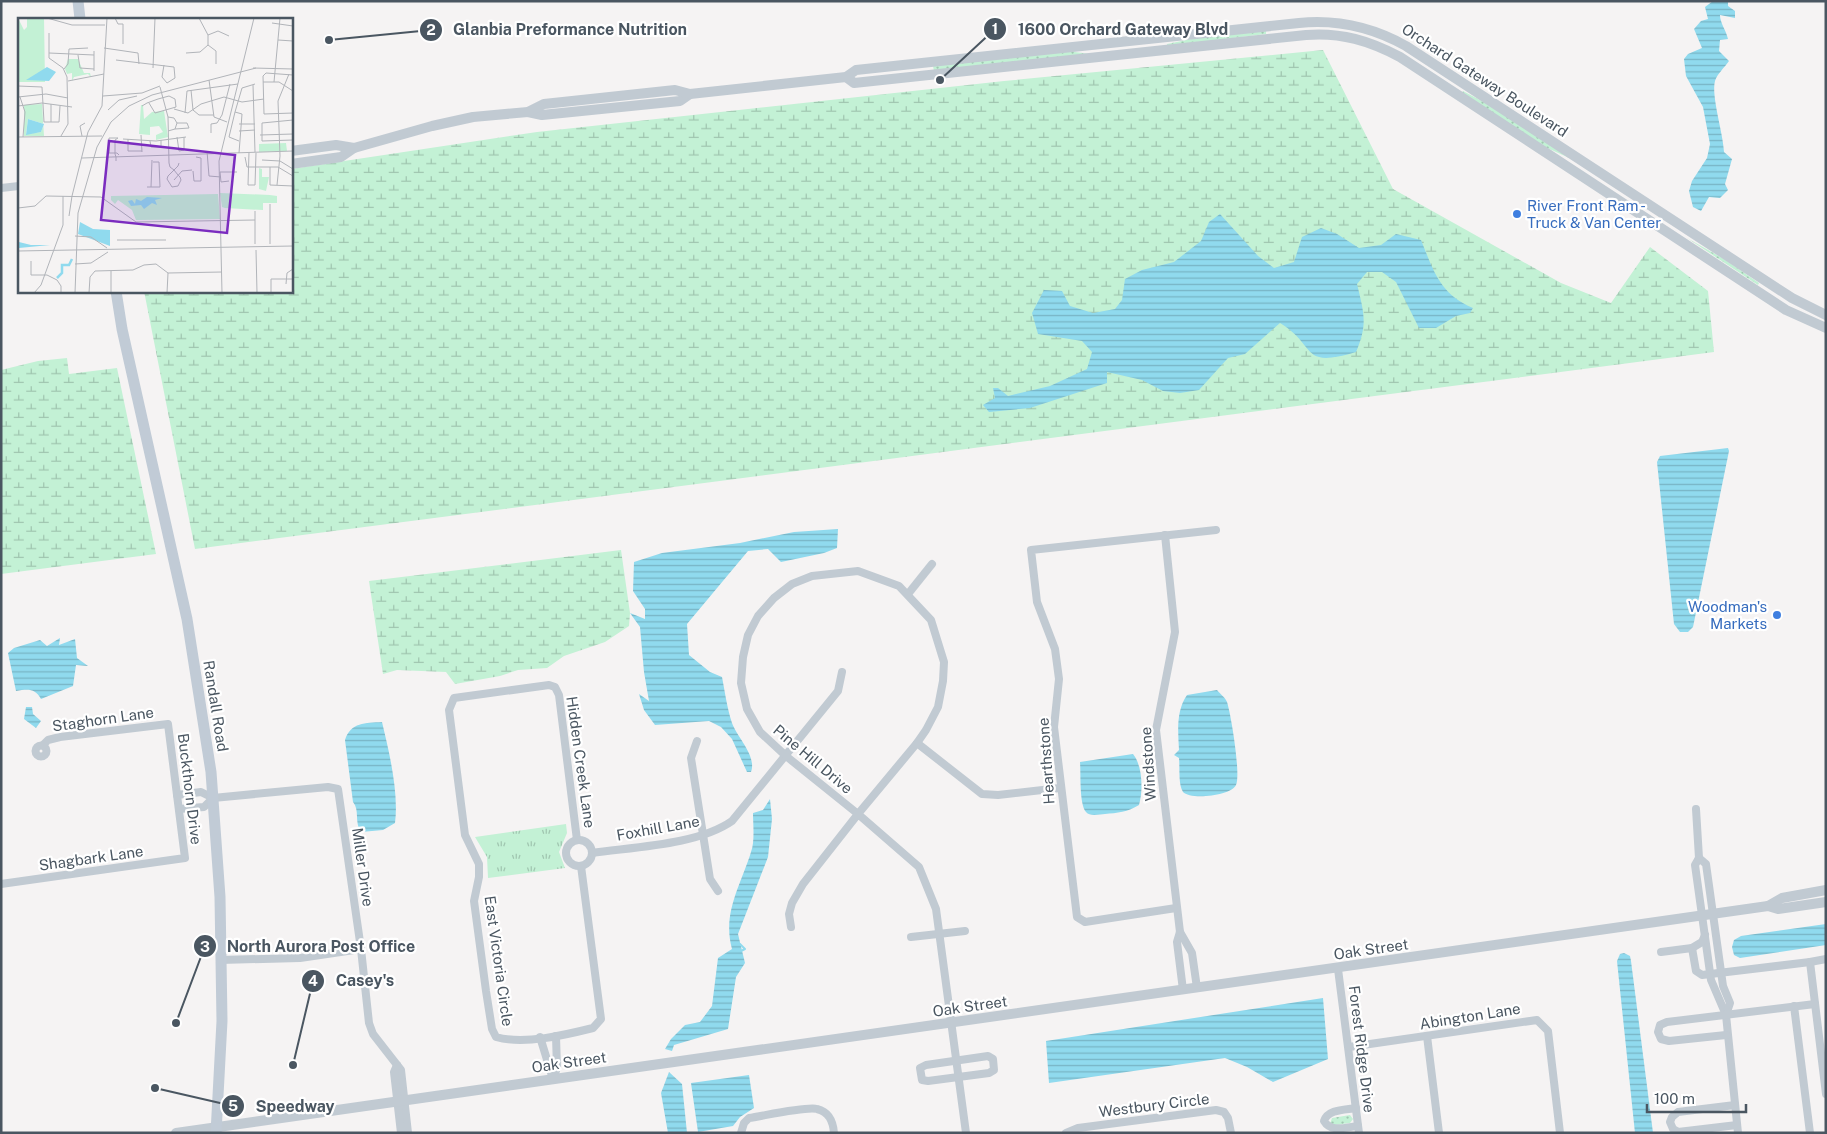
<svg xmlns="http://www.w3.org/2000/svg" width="1827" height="1134" viewBox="0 0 1827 1134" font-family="'Public Sans',sans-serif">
	<defs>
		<pattern id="grass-dots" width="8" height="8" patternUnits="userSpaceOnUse" patternTransform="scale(1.25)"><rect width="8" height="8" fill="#c3f1d5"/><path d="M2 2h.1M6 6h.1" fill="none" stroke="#a0c6b0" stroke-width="1.8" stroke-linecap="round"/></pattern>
		<pattern id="wetland-marsh" width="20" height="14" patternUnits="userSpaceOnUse" patternTransform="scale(1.25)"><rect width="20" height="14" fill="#c3f1d5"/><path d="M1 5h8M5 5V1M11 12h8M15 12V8" fill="none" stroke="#a0c6b0"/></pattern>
		<pattern id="park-tufts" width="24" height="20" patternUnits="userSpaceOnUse" patternTransform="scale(1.25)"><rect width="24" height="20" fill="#c3f1d5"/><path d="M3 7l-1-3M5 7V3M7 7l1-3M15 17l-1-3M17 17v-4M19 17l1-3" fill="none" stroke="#a0c6b0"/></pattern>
		<pattern id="water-rules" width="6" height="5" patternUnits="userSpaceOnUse" patternTransform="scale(1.25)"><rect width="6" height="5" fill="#90daee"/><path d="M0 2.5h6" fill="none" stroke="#78b4c4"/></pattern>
	</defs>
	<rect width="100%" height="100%" fill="#f5f3f3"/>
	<g fill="url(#grass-dots)">
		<polygon points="1266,30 1266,34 1167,46 1167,44 1201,37"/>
		<polygon points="1067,51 1090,54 934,71 933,66"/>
		<polygon points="1463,91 1495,108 1576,161 1545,147 1462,93"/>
		<polygon points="1687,238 1724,259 1759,283 1758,285"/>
		<polygon points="1350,1115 1353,1119 1350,1123 1334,1125 1330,1124 1332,1118"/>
	</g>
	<g fill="url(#wetland-marsh)">
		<polygon points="1323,50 1393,189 1561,283 1611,303 1650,247 1708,291 1714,352 195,549 144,291 291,291 291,169 537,132 1004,81"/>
		<polygon points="67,358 69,374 117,368 156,554 1,574 1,370 38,361"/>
		<polygon points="621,550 630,613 629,626 605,642 564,656 547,668 518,670 500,676 455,684 446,672 397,670 383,674 369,581"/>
	</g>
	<polygon fill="url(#park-tufts)" points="566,824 567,833 559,852 565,868 488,878 487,857 475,837"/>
	<g fill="url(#water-rules)">
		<path d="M1713 1H1728V6L1735 11V18L1720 15C1720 23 1726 30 1728 39L1720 40 1719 51 1729 61C1725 67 1717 74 1715 81 1711 96 1723 132 1724 152L1732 159 1725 184 1728 190 1720 198 1709 197 1701 211 1693 207 1689 191 1692 181 1707 158 1710 144 1703 107 1686 76 1684 59 1688 54 1702 48 1694 29 1701 21 1708 19 1705 7Z"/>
		<path d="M1220 214 1258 256 1274 268 1294 262 1302 237 1321 228 1337 234 1359 248 1381 245 1396 234 1421 240C1434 272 1440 294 1473 308L1470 313 1456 316 1436 328H1419L1396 282 1382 272H1367L1357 284C1364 313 1368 324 1356 352 1299 369 1318 346 1280 323L1245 354 1228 358 1199 390 1180 393 1163 391 1142 380 1107 372V383L1030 408 989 412 983 405 995 398 993 388H998L1008 396 1050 386 1087 369 1092 352 1082 341 1038 334 1032 313 1044 290 1062 291 1070 306 1093 313 1115 309 1122 300 1125 279 1142 270 1174 262 1201 241 1209 222Z"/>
		<polygon points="1728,448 1729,451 1693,627 1688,632 1680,632 1674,624 1657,462 1660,456"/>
		<path d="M838 529 837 548 824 553 781 562 768 549 748 551 687 624 689 655 710 672 722 677C725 692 727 708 732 723 737 737 757 756 751 772H747L732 739 721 727 709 721 655 725 644 710 639 694 649 701 644 672 640 627 630 613 645 619V609L633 591 634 562 662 553 740 543 794 532Z"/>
		<path d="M60 638 59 645 75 639 77 658 88 666 76 665 73 686 41 699C35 688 28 689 16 691L8 653 14 648 40 640 47 646Z"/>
		<path d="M1217 690C1220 694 1225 697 1227 702 1231 714 1241 775 1236 785 1231 796 1190 800 1183 792 1178 784 1180 767 1179 758L1174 755 1179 750C1178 731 1176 711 1187 695Z"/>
		<polygon points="26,707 32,707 33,714 41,721 36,728 24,719"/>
		<path d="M382 722C389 751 399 793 395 823L383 830 361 832C354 822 360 810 353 802L345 740C351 722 365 723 382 722Z"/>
		<path d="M1133 754C1143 766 1143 792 1139 805 1128 812 1117 813 1105 814 1100 814 1090 817 1086 812 1079 804 1081 773 1080 762Z"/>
		<path d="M770 799 772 819 768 857 738 934 745 963 736 977 728 1029 674 1045 672 1051 665 1049 671 1039 685 1025 700 1022 712 1006 718 958 732 949C722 913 741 885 751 852 755 841 753 825 753 813L763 810Z"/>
		<polygon points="1826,924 1826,945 1740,958 1734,955 1732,947 1734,940 1741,936"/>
		<polygon points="1624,953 1630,956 1631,961 1653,1133 1635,1133 1617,961 1620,954"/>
		<polygon points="1323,998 1328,1059 1273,1082 1247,1067 1225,1058 1049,1083 1046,1041"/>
		<polygon points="669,1072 682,1084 687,1133 668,1133 661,1093"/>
		<polygon points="749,1075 754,1108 740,1117 733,1126 698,1132 691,1083"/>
	</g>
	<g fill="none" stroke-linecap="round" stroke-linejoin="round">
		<polyline stroke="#90daee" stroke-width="2" points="740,944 745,949 741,951"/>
		<g stroke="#c1cad2" stroke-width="8">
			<polyline points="1,188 19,186"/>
			<polyline points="1165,535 1175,632 1156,730 1180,932 1177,942 1183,990"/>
			<polyline points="908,594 932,564"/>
			<polyline points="697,741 691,758 710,879 718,891"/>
			<polyline points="917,743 982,794 998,795 1060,788"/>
			<circle cx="41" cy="751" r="5.5"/>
			<polyline points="177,795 201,792 213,798"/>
			<polyline points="213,798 328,787 338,789 361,949 369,1023 373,1034 401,1070 408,1133"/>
			<polyline points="179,809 204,807 213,798"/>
			<polyline points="1696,809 1699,858 1695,865 1711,980 1726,1015 1738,1133"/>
			<path d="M577 840 559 695 555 687 549 685 454 698 449 710 465 835 479 864V877L474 901 486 991 492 1029 496 1037C524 1045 565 1035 593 1028L601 1019 581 866"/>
			<circle cx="579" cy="853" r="13"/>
			<path d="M592 853C633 847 698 845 732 821L838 691 842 672"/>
			<polyline points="1699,858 1706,864 1723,986 1730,1003 1726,1015"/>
			<polyline points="1,884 185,858 168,724 60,737 48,740 43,745"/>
			<polyline points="1176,908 1085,922 1077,917 1054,727 1059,679 1055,649 1037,602 1031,550 1216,530"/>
			<polyline points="791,927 789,914 792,903 803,884 858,814 917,743 926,730 938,707 943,681 944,662 931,620 899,586 858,571 812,576 792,584 774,598 758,616 748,635 743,657 741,683 747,709 760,732 786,756 858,814 919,867 936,909 966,1133"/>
			<polyline points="1180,932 1192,953 1197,988"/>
			<polyline points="911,937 965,931"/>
			<polyline points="1692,948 1696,971 1702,975 1810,962 1826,1094"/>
			<polyline points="1661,952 1692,948 1702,942 1705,935"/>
			<polyline points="220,960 300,958 361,949"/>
			<polyline points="1810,962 1826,959"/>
			<polyline points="1338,969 1359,1133"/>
			<polyline points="1794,1006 1810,1133"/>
			<polyline points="1726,1035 1669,1041 1661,1039 1658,1032 1660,1025 1667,1022 1815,1004"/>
			<polyline points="1427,1036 1439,1133"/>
			<polyline points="540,1037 553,1079"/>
			<polyline points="1349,1047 1537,1020 1548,1031 1560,1133"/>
			<polygon points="988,1056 993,1059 994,1070 989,1073 928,1081 922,1080 920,1068 926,1065"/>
			<polyline points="397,1065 394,1072 401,1133"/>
			<polyline points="553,1079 557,1068 556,1036"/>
			<polyline points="1735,1105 1678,1112 1672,1117 1670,1122 1673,1129 1678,1132 1737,1125"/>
			<path d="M1356 1108C1345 1110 1328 1109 1324 1121 1331 1133 1346 1127 1358 1126"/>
			<path d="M741 1133 744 1123 749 1118C763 1116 807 1106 817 1109 829 1112 833 1121 834 1133"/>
			<polyline points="1066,1133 1078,1128 1216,1110 1224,1112 1228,1118 1231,1133"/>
		</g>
		<g stroke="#c1cad2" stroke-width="10">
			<path d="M846 77 854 83 1306 35C1341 32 1370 41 1400 57L1786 310 1826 328"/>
			<polyline points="528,112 542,115 680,101 690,94"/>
			<polyline points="291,151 336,145 354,148"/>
			<path d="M291 164 341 157 354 148 432 126 473 117 528 112 544 104 675 90 690 94 846 77 856 70 1299 23C1338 19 1372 27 1406 46L1792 298 1826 315"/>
			<polyline points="1768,906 1782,898 1826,890"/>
			<polyline points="176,1133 1768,906 1778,909 1826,902"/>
		</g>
		<g stroke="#c1cbd6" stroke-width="11">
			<polyline points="78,1 80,19"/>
			<polyline points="116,291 122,329 187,619 211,772 220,897 222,1021 216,1133"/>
		</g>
	</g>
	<g fill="#3f7fe0" stroke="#fff" stroke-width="2">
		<circle cx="1517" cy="214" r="5"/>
		<circle cx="1777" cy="615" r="5"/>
	</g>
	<g text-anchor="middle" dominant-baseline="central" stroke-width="4.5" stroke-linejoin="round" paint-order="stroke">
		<g font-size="15" fill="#4a5661" stroke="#fff">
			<text transform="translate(1485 80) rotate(33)">Orchard Gateway Boulevard</text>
			<text transform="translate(216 706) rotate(81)">Randall Road</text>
			<text transform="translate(103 719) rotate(-8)">Staghorn Lane</text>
			<text transform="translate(813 759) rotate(40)">Pine Hill Drive</text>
			<text transform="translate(1046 761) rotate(-94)">Hearthstone</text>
			<text transform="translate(581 762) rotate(82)">Hidden Creek Lane</text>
			<text transform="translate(1148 764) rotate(-94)">Windstone</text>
			<text transform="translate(190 789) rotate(83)">Buckthorn Drive</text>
			<text transform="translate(658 828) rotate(-10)">Foxhill Lane</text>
			<text transform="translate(91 858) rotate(-8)">Shagbark Lane</text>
			<text transform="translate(363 867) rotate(82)">Miller Drive</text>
			<text transform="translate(1371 949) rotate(-8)">Oak Street</text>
			<text transform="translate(499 961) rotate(82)">East Victoria Circle</text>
			<text transform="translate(970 1006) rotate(-8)">Oak Street</text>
			<text transform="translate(1470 1016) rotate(-9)">Abington Lane</text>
			<text transform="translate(1362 1049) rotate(83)">Forest Ridge Drive</text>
			<text transform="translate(569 1062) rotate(-8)">Oak Street</text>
			<text transform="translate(1154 1105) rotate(-7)">Westbury Circle</text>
		</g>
		<g font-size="15" fill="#366cbe" stroke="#fff" text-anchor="start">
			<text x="1527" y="205">River Front Ram -<tspan x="1527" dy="17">Truck &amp; Van Center</tspan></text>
			<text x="1767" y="606" text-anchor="end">Woodman's<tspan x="1767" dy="17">Markets</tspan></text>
		</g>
	</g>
	<g transform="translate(18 18)">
		<rect width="275" height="275" fill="#f5f3f3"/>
		<path d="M202 175 252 177 259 178V185H245V192L207 190 204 189ZM200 176 202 201 118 202 114 192 100 182 97 186 93 182V178Z" fill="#c3f1d5"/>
		<path d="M0 0 6 12 9 9V0H26L27 64H0ZM50 41H60L66 55H72L73 59 70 56 56 59 54 63V55L49 56 47 51ZM24 86 26 118H6V87ZM10 101 26 106 23 114 8 116ZM123 87H125L126 101 134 94 146 93 150 119 138 122V117L145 114 141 108 132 109V117L121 116ZM268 125 269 133 241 134V126ZM241 150 244 151V159H251L248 173 241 171Z" fill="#c3f1d5" fill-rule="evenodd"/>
		<path d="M29 49 38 54 31 63 8 62ZM10 101 26 106 23 114 8 117ZM129 179 144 180 137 182 139 187 134 185 126 191 123 187 113 188 110 183 114 182 117 186 118 181 123 183ZM62 204 75 211 92 212V228L60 216ZM1 224 13 227H32L1 230Z" fill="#90daee"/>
		<path fill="none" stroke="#90daee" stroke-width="2.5" d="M39 260 44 255V247H51L54 241"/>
		<path fill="none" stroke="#b1b4b9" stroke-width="1" d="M29 0 54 7H87M97 0 100 6H105V26M254 5 275 8M31 15V40L45 50 49 59 50 106 43 118M190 17 200 13 211 18M260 22 275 23M190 27 198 33V46M86 30 120 35 121 46M31 35 76 37M168 35 182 34 190 27V17L181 0M60 37 62 50 76 51M98 42 156 49M146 47 144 59 149 65 157 60 156 49M135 50 137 0M235 50 275 51M46 51 50 46 51 31 70 30M76 53V33M275 57 248 55 245 58 246 96 275 95M191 62 196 99 209 104M50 63 86 56M245 64H261L275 73M256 64 262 0M235 67 237 134M0 68 24 69 26 104H41L42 88M142 69 150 99 151 145 152 149 156 152 160 157 162 159 163 162 160 168 154 169 149 161 150 158 160 148 161 145M173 72 175 92 181 97H196M85 78 124 75 142 68M0 79 28 76 50 80M2 79 7 94 5 119M0 88 24 85 54 89M124 88 129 85 140 81 151 78 157 81 158 89 137 95 131 85M156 91 170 95 183 86 206 79 224 84 246 81M90 92 101 82 119 78M217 94 224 96 221 135M167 95 169 73 220 66M150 99 156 100 159 105 157 111 150 113M275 102 244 105V123L275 122M33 104V86M221 106H237M157 111 171 110 169 105H159M221 113 237 112M193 115V106L199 105 204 97 212 66M123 117 124 134M242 117 275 116M64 118 62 108 67 105M0 119 84 118M159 119 161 133 166 132V119M105 121 138 123 168 119M110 121V133H124M132 123 133 129H143V122M221 123 211 119 217 94 224 70 237 66M189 133 191 158 203 159M231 134 230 167H237L238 135M227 139 229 149H260L275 158M64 140 275 133M244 142 262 143 275 151M98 143V139L97 136V122L100 120H91V135H99L101 137M252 149V167L275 168M175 153 176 163H183V140L178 139M156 162 164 153 174 152M211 163 203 164 202 154H219M259 167 262 138 260 83 271 56M129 169H142L141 144H135M133 169 134 142M54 178 70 114 84 88 89 0M252 186V226M0 190 17 188 28 178 83 179 118 204 237 202M237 193V226M51 198 54 178M57 218 73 219 89 230M99 222H148M238 232 239 275M0 233 275 228M13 243V257H29L39 262 43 268V275M57 246 73 245 90 234M93 253V275M268 266 269 255 275 251M16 275 23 267 45 207V178M57 275 60 195 79 129 93 104 111 88 134 77 238 50M71 275 72 259 77 253 115 252 126 247 138 246 150 255 204 254M149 275 150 255M204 275 201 143 236 0M253 275V261H275"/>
		<path fill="#7b2cbf" fill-opacity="0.15" stroke="#7b2cbf" stroke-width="2.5" d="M91 123 217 137 209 215 83 202Z"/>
		<rect width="275" height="275" fill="none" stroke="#4a5661" stroke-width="2.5"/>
	</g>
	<path fill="none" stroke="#4a5661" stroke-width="2" d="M940 80L995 29M329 40L431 30M176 1023L205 946M293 1065L313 981M155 1088L233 1106"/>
	<g fill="#4a5661" stroke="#fff" stroke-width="2">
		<circle cx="940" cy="80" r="5"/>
		<circle cx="329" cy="40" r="5"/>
		<circle cx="176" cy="1023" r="5"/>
		<circle cx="293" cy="1065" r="5"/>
		<circle cx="155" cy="1088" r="5"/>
		<circle cx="995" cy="29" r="12"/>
		<circle cx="431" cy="30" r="12"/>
		<circle cx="205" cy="946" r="12"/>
		<circle cx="313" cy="981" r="12"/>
		<circle cx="233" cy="1106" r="12"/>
	</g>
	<g font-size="15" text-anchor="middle" font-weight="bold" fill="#fff">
		<text x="995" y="34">1</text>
		<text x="431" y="35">2</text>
		<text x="205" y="952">3</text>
		<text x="313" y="986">4</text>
		<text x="233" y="1111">5</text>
	</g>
	<g font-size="16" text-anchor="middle" font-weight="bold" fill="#4a5661" stroke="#fff" stroke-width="4.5" stroke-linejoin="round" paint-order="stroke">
		<text x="1123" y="35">1600 Orchard Gateway Blvd</text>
		<text x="570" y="35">Glanbia Preformance Nutrition</text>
		<text x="321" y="952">North Aurora Post Office</text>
		<text x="365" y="986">Casey's</text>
		<text x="295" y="1112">Speedway</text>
	</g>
	<rect width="1827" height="1134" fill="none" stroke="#4a5661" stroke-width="5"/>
	<path d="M1647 1104v8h99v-8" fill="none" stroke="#4a5661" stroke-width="2.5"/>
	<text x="1654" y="1104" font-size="15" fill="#4a5661" stroke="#ffffff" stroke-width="4" paint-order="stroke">100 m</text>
</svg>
